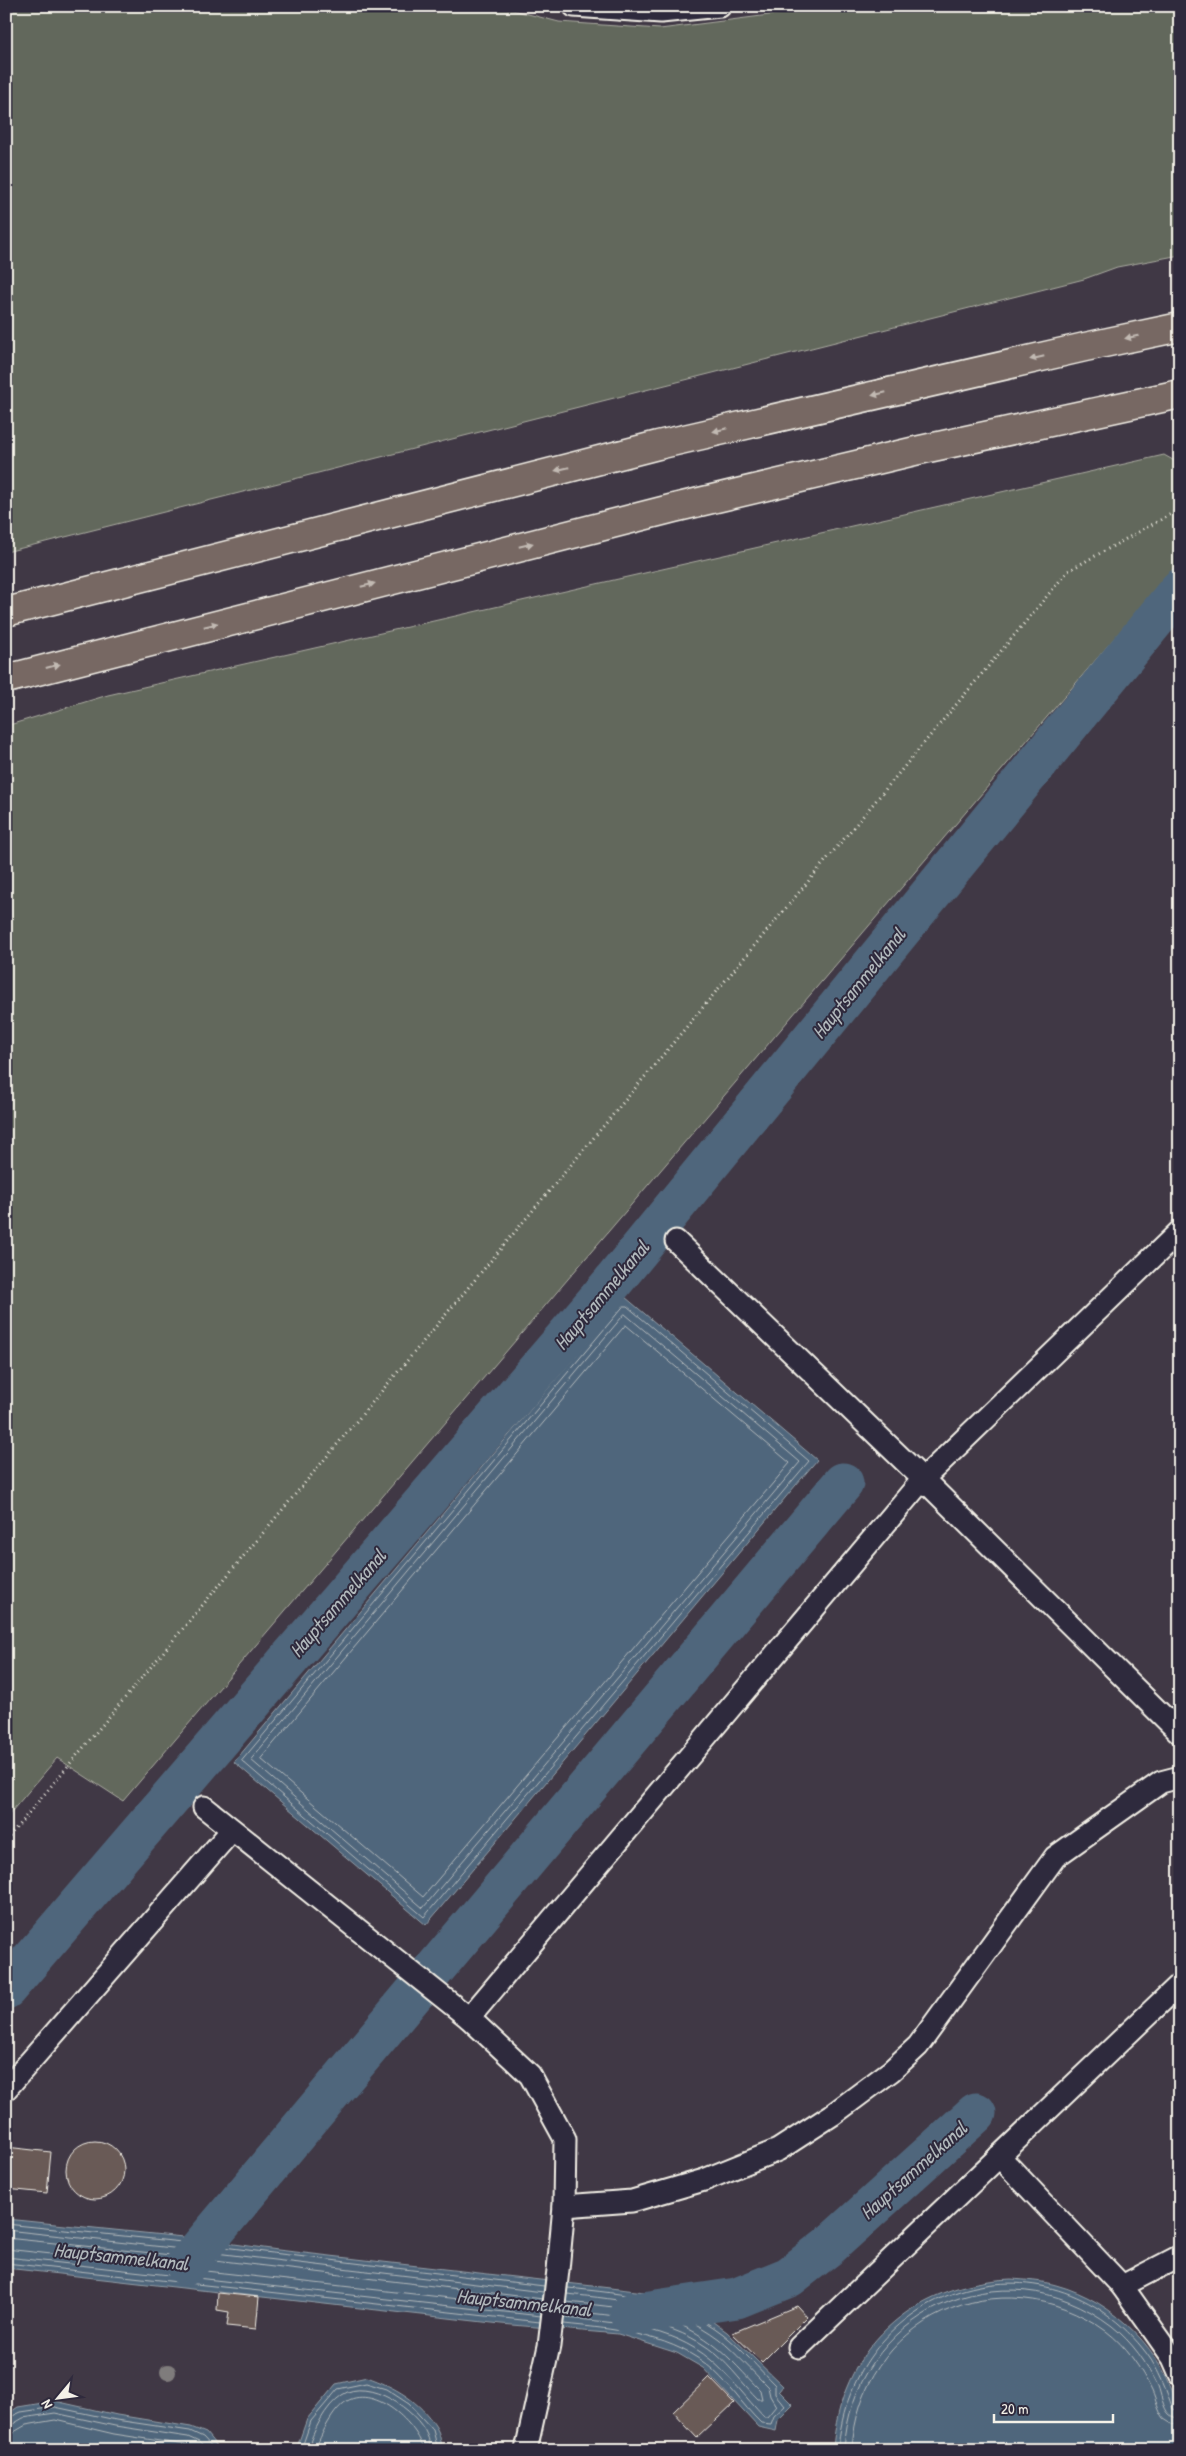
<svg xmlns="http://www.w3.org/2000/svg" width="1186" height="2456" viewBox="0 0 1186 2456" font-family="'Patrick Hand',sans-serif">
	<rect width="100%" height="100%" fill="#403845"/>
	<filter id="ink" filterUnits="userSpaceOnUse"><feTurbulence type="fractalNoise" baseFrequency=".02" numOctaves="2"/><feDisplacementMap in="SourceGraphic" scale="10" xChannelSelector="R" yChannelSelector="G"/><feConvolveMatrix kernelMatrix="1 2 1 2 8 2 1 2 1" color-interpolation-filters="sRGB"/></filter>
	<g filter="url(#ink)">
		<g fill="#62685b" stroke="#abaca2">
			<polygon points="6,6 497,6 559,22 660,29 840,6 1180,6 1180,255 1117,267 1084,279 6,552"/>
			<polygon points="1164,455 1180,464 1180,561 123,1801 57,1758 6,1818 6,726 108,695"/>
		</g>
		<g fill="#50667b" stroke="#929ea7">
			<polygon points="625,1297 817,1460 426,1925 234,1762"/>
			<polygon points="6,2219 183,2237 278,2250 645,2292 688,2307 709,2319 727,2332 783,2386 779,2391 793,2405 778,2420 776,2431 758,2427 703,2368 677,2353 618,2334 501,2324 6,2268"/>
			<path d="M1011 2279C1026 2280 1042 2281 1056 2285 1115 2301 1165 2352 1179 2411 1182 2423 1180 2438 1180 2450H833C839 2349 912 2283 1011 2279Z"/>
			<path d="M367 2377C395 2387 420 2401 436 2427 440 2433 441 2443 443 2450H296L307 2419 336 2384Z"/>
			<polygon points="55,2401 117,2415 191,2427 206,2433 220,2450 6,2450 6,2415 18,2407"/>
		</g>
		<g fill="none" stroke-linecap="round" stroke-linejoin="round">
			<g stroke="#b2b9bc" stroke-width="1">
				<polygon points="624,1306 627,1306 809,1461 424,1917 242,1761"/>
				<polygon points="625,1314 800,1462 423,1908 251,1760"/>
				<polygon points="626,1325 790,1463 423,1897 261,1759"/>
				<polyline points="6,2224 182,2242 544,2286"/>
				<polyline points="6,2230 182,2249 543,2292"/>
				<polyline points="6,2238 181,2256 543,2299"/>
				<polyline points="6,2249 541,2308"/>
				<polyline points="6,2257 541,2316"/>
				<polyline points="6,2263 540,2322"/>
				<path d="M565 2311C616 2315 675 2320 716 2354 731 2367 744 2385 758 2399H762L760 2390C745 2375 731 2358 714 2345 670 2311 619 2307 566 2302"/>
				<path d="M564 2318C613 2322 671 2326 711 2360 730 2376 746 2398 764 2417H767L776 2406 770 2396 768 2387C752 2371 736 2353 719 2339 672 2304 623 2300 567 2294"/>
				<path d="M564 2324C612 2329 665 2333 706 2364 727 2380 742 2405 761 2423L771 2424 774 2416 785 2406 775 2394V2385C758 2368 742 2349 723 2334 676 2298 625 2294 568 2288"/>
				<polyline points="6,2419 21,2412 55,2407 116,2420 190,2431 203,2437 215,2450"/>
				<polyline points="6,2425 13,2424 23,2418 55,2413 115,2426 188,2437 199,2442 206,2450"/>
				<polyline points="6,2433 14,2432 26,2425 55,2420 114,2434 186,2445 196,2450"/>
				<polyline points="301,2450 311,2421 338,2389 366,2383 386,2389 409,2404 433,2430 438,2450"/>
				<path d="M307 2450C314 2431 324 2407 342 2395 368 2377 417 2410 427 2435 429 2439 430 2445 431 2450"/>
				<path d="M315 2450C321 2435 333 2409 347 2401 376 2385 417 2424 424 2450"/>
				<path d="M838 2450C850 2286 1048 2222 1147 2354 1159 2370 1166 2390 1173 2409L1180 2411"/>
				<path d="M844 2450C852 2314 1003 2242 1112 2326 1132 2342 1147 2363 1158 2386 1161 2394 1163 2408 1169 2414 1172 2417 1176 2418 1180 2418"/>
				<path d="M852 2450C859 2319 1001 2254 1106 2331 1126 2346 1141 2368 1152 2391 1156 2400 1158 2411 1164 2419L1172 2424 1180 2425"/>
			</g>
			<g stroke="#50667b" stroke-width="41">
				<polyline points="6,1989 612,1283 1180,589"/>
				<polyline points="186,2265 843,1483"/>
				<polyline points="630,2314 737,2298 789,2277 830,2245 976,2113"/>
			</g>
		</g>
		<g fill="#695a57" stroke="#f4f1e8">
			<circle cx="95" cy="2170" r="29"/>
			<polygon points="6,2147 51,2152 47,2193 6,2189"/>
			<polygon points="218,2293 259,2297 256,2329 227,2326 229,2312 217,2310"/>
			<polygon points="797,2306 807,2317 762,2362 732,2333"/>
			<polygon points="709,2377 734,2403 697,2438 673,2412"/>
		</g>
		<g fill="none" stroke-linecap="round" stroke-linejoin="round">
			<defs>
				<g id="service">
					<polyline points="574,6 661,12 720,6"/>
					<polyline points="676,1241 923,1479 1180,1733"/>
					<polyline points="204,1807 469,2018 923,1479 1180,1231"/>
					<polyline points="469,2018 530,2075 565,2139 564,2206 558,2270 549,2346 526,2450"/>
					<polyline points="6,2089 232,1830"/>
					<polyline points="999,2156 1122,2286 1173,2358 1180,2374"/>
					<polyline points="564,2206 632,2201 704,2180 778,2150 832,2115 891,2071 918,2046 1055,1857 1161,1782 1180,1777"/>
					<polyline points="1122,2286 1180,2256"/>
					<polyline points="799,2347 1180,1984"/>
				</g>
				<g id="trunk">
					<polyline points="6,612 658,445 1085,347 1180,327"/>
					<polyline points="6,679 674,508 915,451 1180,394"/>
				</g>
			</defs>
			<use href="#service" stroke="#f4f1e8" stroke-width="25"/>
			<use href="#trunk" stroke="#f4f1e8" stroke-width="31"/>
			<polyline stroke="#f4f1e8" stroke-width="3" stroke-dasharray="1 4" stroke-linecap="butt" points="6,1840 1068,571 1180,509"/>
			<use href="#service" stroke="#2f2a3d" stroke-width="21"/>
			<use href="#trunk" stroke="#776864" stroke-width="28"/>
		</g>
		<circle fill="#7f7c7c" cx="168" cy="2372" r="8"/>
		<defs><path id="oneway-solid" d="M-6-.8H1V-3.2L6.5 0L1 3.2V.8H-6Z" transform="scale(1.25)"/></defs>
		<g fill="#c2bab3">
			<use href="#oneway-solid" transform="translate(1132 337) rotate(168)"/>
			<use href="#oneway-solid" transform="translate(1037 358) rotate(167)"/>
			<use href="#oneway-solid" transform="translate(879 394) rotate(167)"/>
			<use href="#oneway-solid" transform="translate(720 430) rotate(167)"/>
			<use href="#oneway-solid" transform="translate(562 469) rotate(166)"/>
			<use href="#oneway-solid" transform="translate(526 545) rotate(-14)"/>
			<use href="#oneway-solid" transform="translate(368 585) rotate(-14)"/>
			<use href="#oneway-solid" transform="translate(211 625) rotate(-14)"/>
			<use href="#oneway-solid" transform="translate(53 666) rotate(-15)"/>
		</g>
	</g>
	<g text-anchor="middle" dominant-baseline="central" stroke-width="4" stroke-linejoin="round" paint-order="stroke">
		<g font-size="20" font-style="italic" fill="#b2b9bc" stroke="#2f2a3d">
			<text transform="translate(858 983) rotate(-51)">Hauptsammelkanal</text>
			<text transform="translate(601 1295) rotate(-50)">Hauptsammelkanal</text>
			<text transform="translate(337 1603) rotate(-49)">Hauptsammelkanal</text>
			<text transform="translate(913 2170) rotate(-42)">Hauptsammelkanal</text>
			<text transform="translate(121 2256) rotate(6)">Hauptsammelkanal</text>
			<text transform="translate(524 2302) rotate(6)">Hauptsammelkanal</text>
		</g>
	</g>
	<rect width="1186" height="2456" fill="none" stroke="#2f2a3d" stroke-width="25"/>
	<rect x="12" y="12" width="1161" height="2431" fill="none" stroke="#f4f1e8" stroke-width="2" filter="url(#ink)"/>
	<g transform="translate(58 2398) rotate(241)" stroke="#2f2a3d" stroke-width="4" paint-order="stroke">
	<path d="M0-4L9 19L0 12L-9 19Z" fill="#f4f1e8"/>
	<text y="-8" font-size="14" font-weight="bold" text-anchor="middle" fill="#f4f1e8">N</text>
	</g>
	<path d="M994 2414v8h119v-8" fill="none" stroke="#f4f1e8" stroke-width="2.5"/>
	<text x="1001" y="2414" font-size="15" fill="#f4f1e8" stroke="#2f2a3d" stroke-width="4" paint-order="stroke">20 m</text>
</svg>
